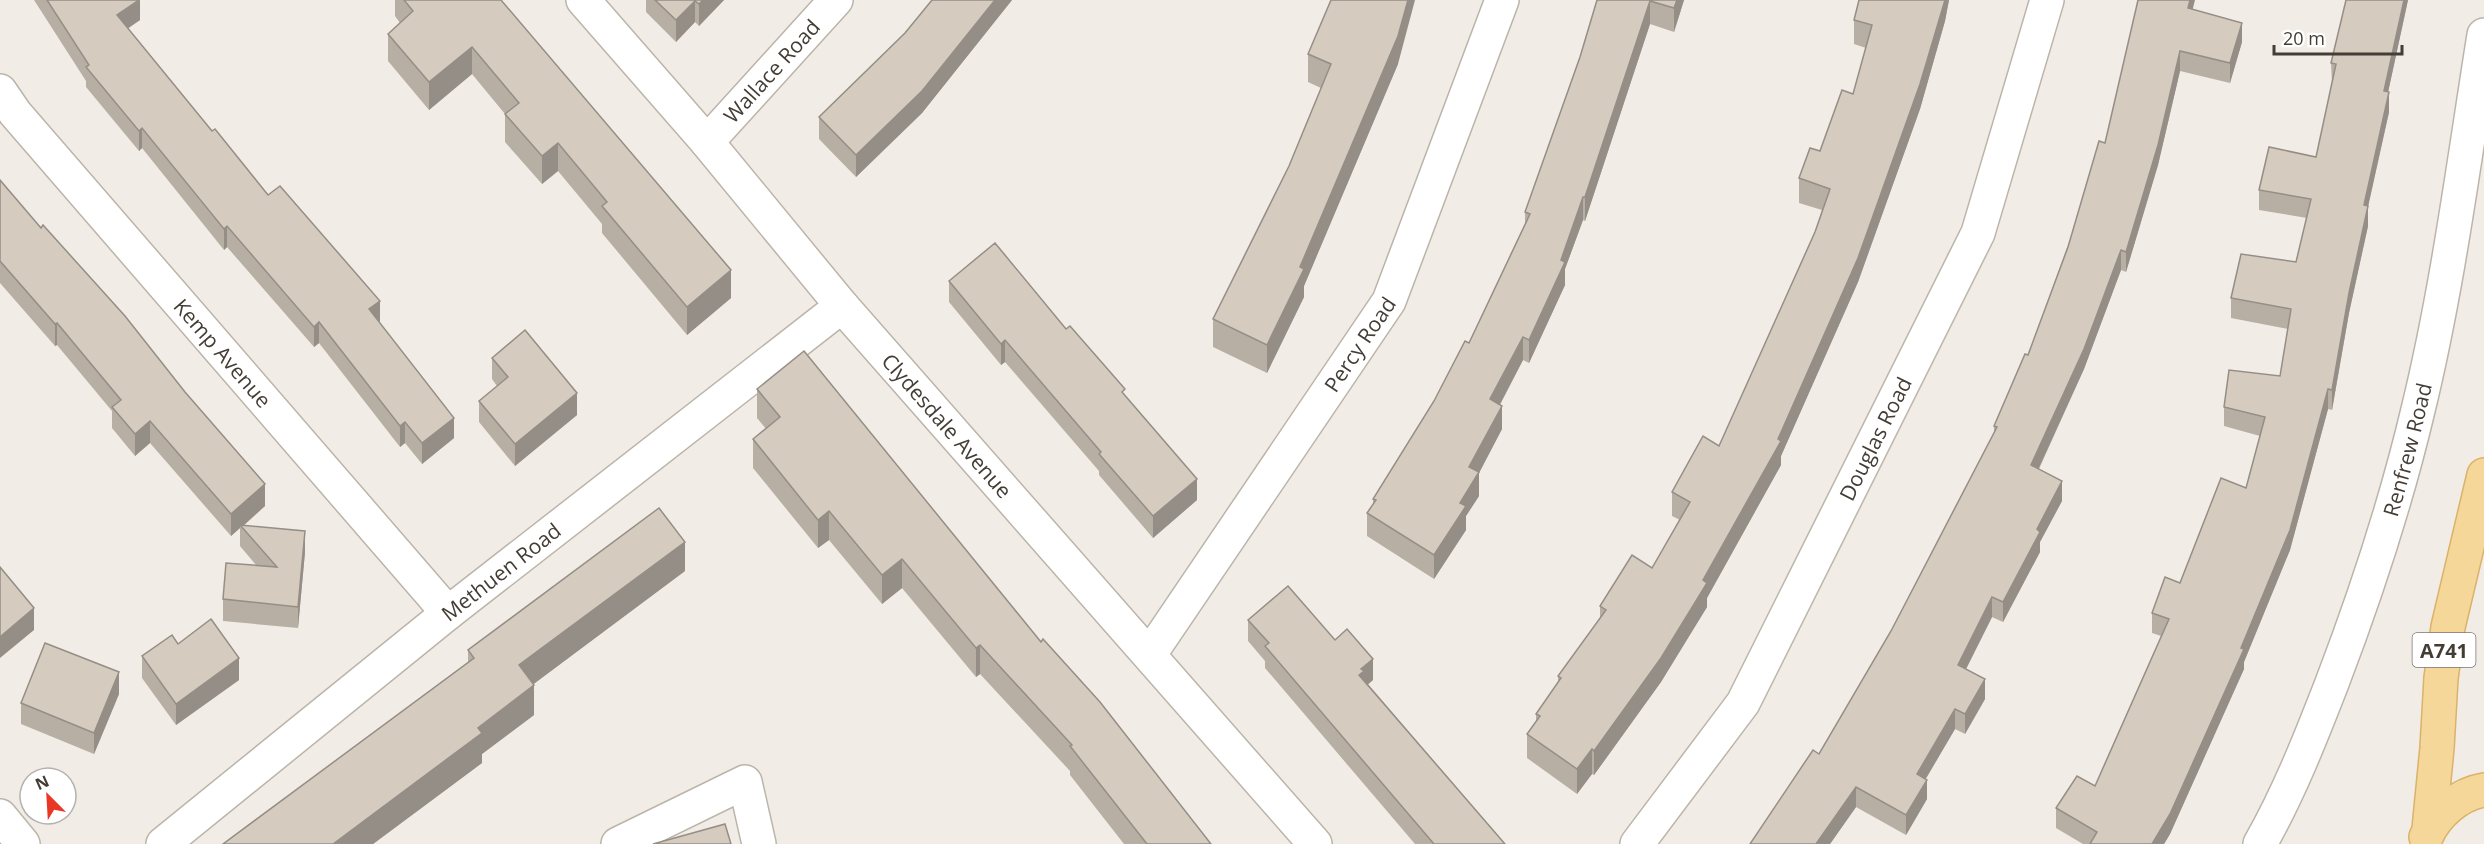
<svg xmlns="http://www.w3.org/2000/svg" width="2484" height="844" viewBox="0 0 2484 844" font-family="'Open Sans',sans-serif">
	<rect width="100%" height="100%" fill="#f1ede6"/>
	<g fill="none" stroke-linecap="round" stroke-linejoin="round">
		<defs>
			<g id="minor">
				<path id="s1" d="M583 0 707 142 842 306 1315 844"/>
				<path id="s2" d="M0 91 15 113 448 613"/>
				<path id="s3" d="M707 142 836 0"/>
				<path id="s4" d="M1150 654 1389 301 1502 0"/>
				<polyline points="0,816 23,844"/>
				<path id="s5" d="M163 844 448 613 842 306"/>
				<polyline points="618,844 745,782 759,844"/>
				<path id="s6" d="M1637 844 1743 703 1978 233 2047 0"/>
				<path id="s7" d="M2260 844C2289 793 2311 737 2332 683 2366 594 2396 503 2418 410 2448 287 2464 160 2484 35"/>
			</g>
			<g id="major">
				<polyline points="2429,829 2437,748 2441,678 2448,627 2484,475"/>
				<path d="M2426 837C2436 814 2459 794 2484 790"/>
			</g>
		</defs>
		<use href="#minor" stroke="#bcb4a9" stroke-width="36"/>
		<use href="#major" stroke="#dab26b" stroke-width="36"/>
		<use href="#minor" stroke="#fff" stroke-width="33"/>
		<use href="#major" stroke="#f6d79a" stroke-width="33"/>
	</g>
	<g fill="#b7afa4">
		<polygon points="34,0 140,0 140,20 128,28 212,131 380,321 379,322 454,438 422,464 405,443 400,447 319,343 314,347 227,247 224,250 142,148 139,151 86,87 86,81"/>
		<polygon points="395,0 501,0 731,298 687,335 602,233 602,224 558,171 542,184 505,142 505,114 472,74 429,110 388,61 388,34 400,23 395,16"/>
		<polygon points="646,0 724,0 699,26 695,22 676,42 646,12"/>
		<polygon points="932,0 1012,0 922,113 856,177 819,139 819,117 905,33"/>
		<polygon points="1597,0 1684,0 1674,32 1650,24 1585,221 1583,220 1565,269 1565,285 1529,363 1523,360 1500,405 1502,429 1479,473 1479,496 1466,516 1466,530 1434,579 1367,536 1367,513 1373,505 1373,499 1434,401 1469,343 1525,224 1525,212 1580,57"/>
		<polygon points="1859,0 1949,0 1945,21 1920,109 1858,282 1781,456 1781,465 1707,598 1707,607 1661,682 1594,775 1592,774 1577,794 1527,758 1527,734 1536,722 1536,714 1558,682 1558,676 1600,618 1600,606 1652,568 1680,520 1672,516 1672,492 1719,446 1815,232 1822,210 1799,203 1799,178 1820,151 1853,94 1866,48 1854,44 1854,20"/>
		<polygon points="2408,0 2388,92 2389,112 2368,206 2368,226 2349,313 2332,410 2328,409 2290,550 2244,662 2244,669 2170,834 2164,844 2083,844 2056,828 2056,808 2095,786 2161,636 2152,633 2152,613 2180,583 2246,488 2260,436 2224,426 2224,407 2280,376 2288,329 2231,318 2231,298 2296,262 2307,218 2259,210 2259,190 2316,157 2332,83 2331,63"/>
		<polygon points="2193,9 2242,42 2230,83 2180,71 2158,165 2126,272 2121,270 2084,369 2039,469 2062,501 2040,542 2040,552 2003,622 1992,617 1966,669 1985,699 1965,734 1955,729 1925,779 1927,799 1906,835 1856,807 1830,844 1750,844 1819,754 1891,631 1994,433 1994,426 2028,355 2105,143"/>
		<polygon points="1308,54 1398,64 1304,286 1304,297 1267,373 1213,347 1213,319 1289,166 1321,88 1308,82"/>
		<polygon points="0,180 265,506 243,525 305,552 298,628 223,621 223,599 256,565 240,546 240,528 231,536 150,443 135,456 112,428 112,411 57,345 55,346 0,283"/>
		<polygon points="949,281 1066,329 1197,500 1153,538 1099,475 1099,471 1005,362 1001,365 949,302"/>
		<polygon points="492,358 577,415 515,466 479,422 479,401 497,386 492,379"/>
		<polygon points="757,389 1041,642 1211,844 1124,844 1070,775 1070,771 980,674 976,677 902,588 882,604 829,540 818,548 753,468 753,439 766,429 757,418"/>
		<polygon points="685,571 533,684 534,715 482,754 482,763 373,844 223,844 468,663 468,650"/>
		<polygon points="1248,620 1335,640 1373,680 1368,684 1505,844 1415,844 1265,668 1265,661 1248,641"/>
		<polygon points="178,644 239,680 176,725 142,678 142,656"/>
		<polygon points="119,694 94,754 21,724 21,703"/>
	</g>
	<g fill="#958e86">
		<polygon points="140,0 140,20 117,36 117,15"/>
		<polygon points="703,0 724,0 699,26 699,4"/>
		<polygon points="995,0 1012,0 922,113 856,177 856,155"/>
		<polygon points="1408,0 1415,0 1398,64 1304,286 1304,297 1267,373 1267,345 1300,267"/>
		<polygon points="1677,0 1684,0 1674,32 1674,8"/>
		<polygon points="1945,0 1949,0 1945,21 1920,109 1858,282 1781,456 1781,465 1707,598 1707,607 1661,682 1594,775 1594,751 1703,580 1778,439"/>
		<polygon points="2190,0 2195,0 2188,28 2188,8"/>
		<polygon points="2404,0 2408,0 2384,111 2384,91"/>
		<polygon points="695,1 695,22 676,42 676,20"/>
		<polygon points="1650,1 1650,24 1585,221 1585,197"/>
		<polygon points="2242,23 2242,42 2230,83 2230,63"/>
		<polygon points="472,47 472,74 429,110 429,82"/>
		<polygon points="2180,51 2180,71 2158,165 2126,272 2126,252"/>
		<polygon points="2389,92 2389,112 2364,225 2364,205"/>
		<polygon points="142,128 142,148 139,151 139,131"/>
		<polygon points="558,143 558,171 542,184 542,156"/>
		<polygon points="1583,197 1583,220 1565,269 1565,285 1529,363 1529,340 1561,260"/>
		<polygon points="2368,206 2368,226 2349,313 2332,410 2332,390 2349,293"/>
		<polygon points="227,226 227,247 224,250 224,229"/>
		<polygon points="2121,250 2121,270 2084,369 2031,485 2031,465"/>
		<polygon points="731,270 731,298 687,335 687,307"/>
		<polygon points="380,301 380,321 369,330 369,309"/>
		<polygon points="319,322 319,343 314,347 314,327"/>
		<polygon points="57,323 57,345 55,346 55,324"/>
		<polygon points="1523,337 1523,360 1490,423 1490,399"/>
		<polygon points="1005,340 1005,362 1001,365 1001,344"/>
		<polygon points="2328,389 2328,409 2290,550 2244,662 2244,669 2170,834 2164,844 2152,844 2241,648"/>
		<polygon points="577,393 577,415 515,466 515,444"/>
		<polygon points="1502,406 1502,429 1479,473 1479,496 1466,516 1466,530 1434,579 1434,555 1460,503 1469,467"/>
		<polygon points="454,418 454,438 422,464 422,443"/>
		<polygon points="150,421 150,443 135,456 135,434"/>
		<polygon points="405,422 405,443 400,447 400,426"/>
		<polygon points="1197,479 1197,500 1153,538 1153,516"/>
		<polygon points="2062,481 2062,501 2040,542 2040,552 2003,622 2003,602 2037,529"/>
		<polygon points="265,484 265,506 242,527 240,525 240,528 231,536 231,514"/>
		<polygon points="829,511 829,540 818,548 818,520"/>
		<polygon points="305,531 305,552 298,628 298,607"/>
		<polygon points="685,542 685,571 519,695 519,665"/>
		<polygon points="902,559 902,588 882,604 882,575"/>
		<polygon points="1992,597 1992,617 1958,685 1958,665"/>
		<polygon points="34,608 34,630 0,658 0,637"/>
		<polygon points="980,645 980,674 976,677 976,648"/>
		<polygon points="239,658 239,680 176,725 176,704"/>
		<polygon points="1373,659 1373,680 1364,688 1359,675 1361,669"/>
		<polygon points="119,672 119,694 94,754 94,733"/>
		<polygon points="1985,679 1985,699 1965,734 1965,714"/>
		<polygon points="534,685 534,715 482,754 482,763 373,844 333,844 478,728"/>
		<polygon points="1955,709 1955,729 1917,794 1917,774"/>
		<polygon points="1592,749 1592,774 1577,794 1577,769"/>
		<polygon points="1927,780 1927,799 1906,835 1906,815"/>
		<polygon points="1856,787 1856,807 1830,844 1816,844"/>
	</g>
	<g fill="#d5cbbf" stroke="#958e86" stroke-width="1.5">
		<polygon points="47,0 139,0 117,15 212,131 215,129 268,195 280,186 380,301 369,309 454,418 422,443 405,422 400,426 319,322 314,327 227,226 224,229 142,128 139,131 86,67 89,65"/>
		<polygon points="404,0 501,0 731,270 687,307 602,206 607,202 558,143 542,156 505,114 519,103 472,47 429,82 388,34 413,11"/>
		<polygon points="655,0 703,0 699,4 695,1 676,20"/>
		<polygon points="932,0 995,0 922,91 856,155 819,117 905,33"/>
		<polygon points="1331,0 1408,0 1398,36 1300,267 1304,269 1267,345 1213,319 1289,166 1331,64 1308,54"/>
		<polygon points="1597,0 1677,0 1674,8 1650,1 1585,197 1583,197 1561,260 1565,262 1529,340 1523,337 1490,399 1502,406 1469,467 1479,472 1460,503 1466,506 1434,555 1367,513 1376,500 1373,499 1434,401 1465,341 1469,343 1530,214 1525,212 1580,57"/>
		<polygon points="1859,0 1945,0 1920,84 1858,258 1778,439 1781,441 1703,580 1707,583 1661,658 1594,751 1592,749 1577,769 1527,734 1540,716 1536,714 1561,678 1558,676 1606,610 1600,606 1632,555 1652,568 1690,502 1672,492 1703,436 1719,446 1815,232 1830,189 1799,178 1810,148 1820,151 1842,90 1853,94 1872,25 1854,20"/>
		<polygon points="2138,0 2190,0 2188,8 2242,23 2230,63 2180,51 2158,145 2126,252 2121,250 2084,349 2031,465 2062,481 2037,529 2040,532 2003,602 1992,597 1958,665 1985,679 1965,714 1955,709 1917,774 1927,780 1906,815 1856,787 1816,844 1750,844 1813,750 1819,754 1891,631 1997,427 1994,426 2025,354 2028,355 2068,247 2099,141 2105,143"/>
		<polygon points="2346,0 2404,0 2384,91 2389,92 2364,205 2368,206 2349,293 2332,390 2328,389 2290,530 2241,648 2244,649 2170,814 2152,844 2090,844 2097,832 2056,808 2077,776 2095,786 2169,619 2152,613 2165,577 2180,583 2221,478 2246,488 2265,417 2224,407 2229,370 2280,376 2291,309 2231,298 2241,254 2296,262 2311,199 2259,190 2269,147 2316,157 2336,64 2331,63"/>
		<polygon points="0,180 41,228 43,225 125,316 185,392 265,484 231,514 150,421 135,434 112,407 121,400 57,323 55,324 0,261"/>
		<polygon points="995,243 1066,329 1070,326 1125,389 1122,392 1197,479 1153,516 1099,454 1101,452 1005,340 1001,344 949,281"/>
		<polygon points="525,330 577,393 515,444 479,401 508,377 492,358"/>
		<polygon points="804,351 1041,642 1043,639 1100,702 1211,844 1147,844 1070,746 1072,745 980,645 976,648 902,559 882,575 829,511 818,520 753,439 780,417 757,389"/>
		<polygon points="659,508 685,542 519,665 534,685 478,728 482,733 333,844 223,844 474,658 468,650"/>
		<polygon points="240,525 305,531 298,607 223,599 226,563 277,567"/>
		<polygon points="0,567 34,608 0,637"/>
		<polygon points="1288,586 1335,640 1347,629 1373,659 1361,669 1364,671 1359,675 1505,844 1434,844 1265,646 1269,643 1248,620"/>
		<polygon points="211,619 239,658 176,704 142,656 172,635 178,644"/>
		<polygon points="45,643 119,672 94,733 21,703"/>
		<polygon points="725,824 731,844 653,844"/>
	</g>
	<g text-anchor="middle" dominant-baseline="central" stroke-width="4.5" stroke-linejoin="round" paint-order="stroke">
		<rect fill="#fff" stroke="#7b7772" stroke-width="1.5" x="2412.5" y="633" width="63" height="34" rx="4.5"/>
		<g font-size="20" font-weight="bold" fill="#433d36">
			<text x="2444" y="650">A741</text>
		</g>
		<g font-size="21" fill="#433d36" stroke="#fff">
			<text stroke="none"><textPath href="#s3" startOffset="96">Wallace Road</textPath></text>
			<text stroke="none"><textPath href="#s4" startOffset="374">Percy Road</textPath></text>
			<text stroke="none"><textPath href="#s2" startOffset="344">Kemp Avenue</textPath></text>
			<text stroke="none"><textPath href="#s1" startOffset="560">Clydesdale Avenue</textPath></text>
			<text stroke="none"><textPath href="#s6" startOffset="472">Douglas Road</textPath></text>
			<text stroke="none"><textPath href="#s7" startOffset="422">Renfrew Road</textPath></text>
			<text stroke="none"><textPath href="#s5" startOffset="434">Methuen Road</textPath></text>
		</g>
	</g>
	<g transform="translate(48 796) rotate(336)"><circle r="28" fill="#ffffff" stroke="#b4b1af" stroke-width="1.5"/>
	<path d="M0-4.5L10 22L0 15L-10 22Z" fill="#ea3725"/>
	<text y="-9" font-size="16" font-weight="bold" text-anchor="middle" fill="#433d36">N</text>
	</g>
	<path d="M2274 45v9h128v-9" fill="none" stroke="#433d36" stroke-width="3"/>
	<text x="2283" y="45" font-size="18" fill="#433d36" stroke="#ffffff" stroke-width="4.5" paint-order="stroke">20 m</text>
</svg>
